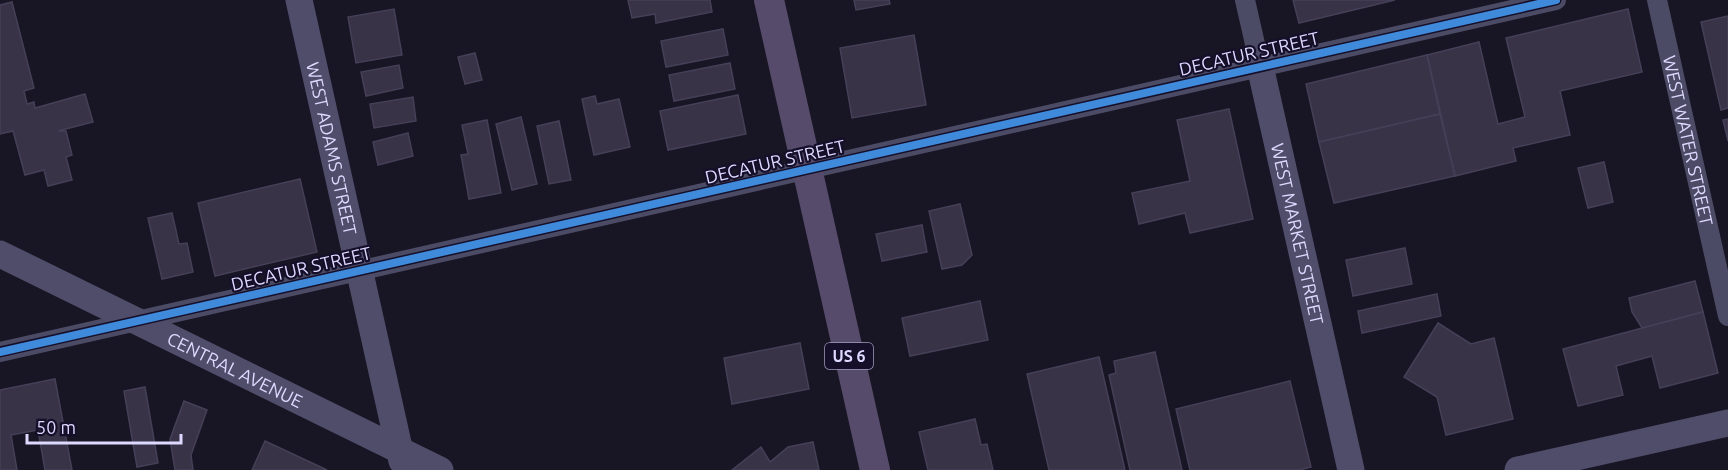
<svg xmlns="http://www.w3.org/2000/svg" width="1728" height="470" viewBox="0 0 1728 470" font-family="Ubuntu,sans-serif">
	<rect width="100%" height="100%" fill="#181524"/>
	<g fill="#383346" stroke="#454058" stroke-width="1.5">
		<polygon points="628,0 710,0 712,12 656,23 655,14 632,18"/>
		<polygon points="854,0 889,0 890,4 856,10"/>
		<polygon points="1293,0 1395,0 1299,23"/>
		<polygon points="12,2 34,88 24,91 27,104 34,102 35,108 85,94 93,122 58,131 66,131 72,155 66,157 72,180 48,186 44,170 25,175 13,131 0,134 0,5"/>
		<polygon points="394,9 402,55 356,63 348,17"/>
		<polygon points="1628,9 1642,72 1560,91 1570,135 1513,148 1516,161 1455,176 1427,55 1479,42 1498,124 1525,117 1506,38"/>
		<polygon points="1728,16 1728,108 1721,110 1701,22"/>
		<polygon points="723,29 728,55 666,67 661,41"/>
		<polygon points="914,35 926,105 852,118 840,48"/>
		<polygon points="475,53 482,80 465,84 458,57"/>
		<polygon points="1427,55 1440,114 1319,142 1306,84"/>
		<polygon points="730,63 735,89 674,101 669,75"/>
		<polygon points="399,65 403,88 366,96 361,72"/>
		<polygon points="738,95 746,134 668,150 660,111"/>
		<polygon points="595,96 597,104 619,99 630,147 594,155 582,99"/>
		<polygon points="413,97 416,121 374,128 370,104"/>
		<polygon points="1229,109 1253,219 1190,233 1185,213 1139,224 1132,193 1190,181 1177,120"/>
		<polygon points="1440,114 1455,176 1334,203 1319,142"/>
		<polygon points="521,117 537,184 512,190 496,124"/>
		<polygon points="1728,119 1728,141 1723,120"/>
		<polygon points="487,120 501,193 469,199 461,155 468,154 462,125"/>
		<polygon points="559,121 571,180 549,184 537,126"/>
		<polygon points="408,133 413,156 378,165 373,142"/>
		<polygon points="1604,162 1613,202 1588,208 1578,168"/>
		<polygon points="300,179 317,252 215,276 198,203"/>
		<polygon points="960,204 972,255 962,265 942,269 929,211"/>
		<polygon points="172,213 179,244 187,243 193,272 162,279 148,218"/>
		<polygon points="922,225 927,252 882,261 876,234"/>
		<polygon points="1405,248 1412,284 1353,296 1346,260"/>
		<polygon points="1695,281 1703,312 1642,328 1632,312 1629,298"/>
		<polygon points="1437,294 1441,316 1362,333 1358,311"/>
		<polygon points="980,301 988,340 910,356 902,318"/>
		<polygon points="1703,312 1718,373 1660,388 1652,356 1616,366 1623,395 1578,406 1563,349"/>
		<polygon points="1438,323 1471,344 1494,338 1513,419 1446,435 1437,397 1404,377"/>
		<polygon points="800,343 809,389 732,404 724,358"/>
		<polygon points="1155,352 1182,470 1130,470 1109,375 1116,373 1114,361"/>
		<polygon points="1099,357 1125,470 1049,470 1027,374"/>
		<polygon points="55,379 72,470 45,470 38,430 11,435 17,470 0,470 0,390"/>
		<polygon points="1290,381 1311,467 1299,470 1190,470 1176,409"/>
		<polygon points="145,387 158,463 137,467 124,391"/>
		<polygon points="184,401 207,410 191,455 193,470 175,470 170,439"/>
		<polygon points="975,419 981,445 987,444 993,470 928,470 919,432"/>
		<polygon points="265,441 327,470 252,470"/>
		<polygon points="813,442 819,470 732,470 761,447 770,462 788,447"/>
	</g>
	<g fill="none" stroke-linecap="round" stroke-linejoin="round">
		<g stroke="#4c4b65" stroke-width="20">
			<polyline points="1245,0 1260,66"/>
			<path id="s1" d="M1657 0 1728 316"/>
			<polyline points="0,352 1556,0"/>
		</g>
		<g stroke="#504d6b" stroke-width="27">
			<path id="s2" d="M299 0 402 461"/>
			<path id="s3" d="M1260 66 1351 470"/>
			<path id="s4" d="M0 254 440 470"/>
			<polyline points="1518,470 1728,423"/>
		</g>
		<polyline stroke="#564b6a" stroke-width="30" points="769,0 875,470"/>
		<defs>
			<polyline id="cycleway" points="0,352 1556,0"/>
		</defs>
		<use href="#cycleway" stroke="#150f2a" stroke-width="11"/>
		<use href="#cycleway" stroke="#408adc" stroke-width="8"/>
	</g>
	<g text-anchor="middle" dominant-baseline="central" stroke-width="4.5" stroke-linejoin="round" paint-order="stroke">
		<rect fill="#150f2a" stroke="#a29cbf" stroke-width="1.5" x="825" y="343" width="48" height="26" rx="4.5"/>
		<g font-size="16" font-weight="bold" fill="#ded9ff">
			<text x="849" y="356">US 6</text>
		</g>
		<g font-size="18" fill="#ded9ff" stroke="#150f2a">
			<text transform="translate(1249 53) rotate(-13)">DECATUR STREET</text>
			<text stroke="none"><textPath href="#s1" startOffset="144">WEST WATER STREET</textPath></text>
			<text stroke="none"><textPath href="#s2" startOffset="152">WEST ADAMS STREET</textPath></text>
			<text transform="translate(775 161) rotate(-13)">DECATUR STREET</text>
			<text stroke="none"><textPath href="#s3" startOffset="172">WEST MARKET STREET</textPath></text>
			<text transform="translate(301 268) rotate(-13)">DECATUR STREET</text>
			<text stroke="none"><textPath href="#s4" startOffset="262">CENTRAL AVENUE</textPath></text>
		</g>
	</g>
	<path d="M27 434v9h154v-9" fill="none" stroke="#ded9ff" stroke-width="3"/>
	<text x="36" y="434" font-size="18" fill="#ded9ff" stroke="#150f2a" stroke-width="4.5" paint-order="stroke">50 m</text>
</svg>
